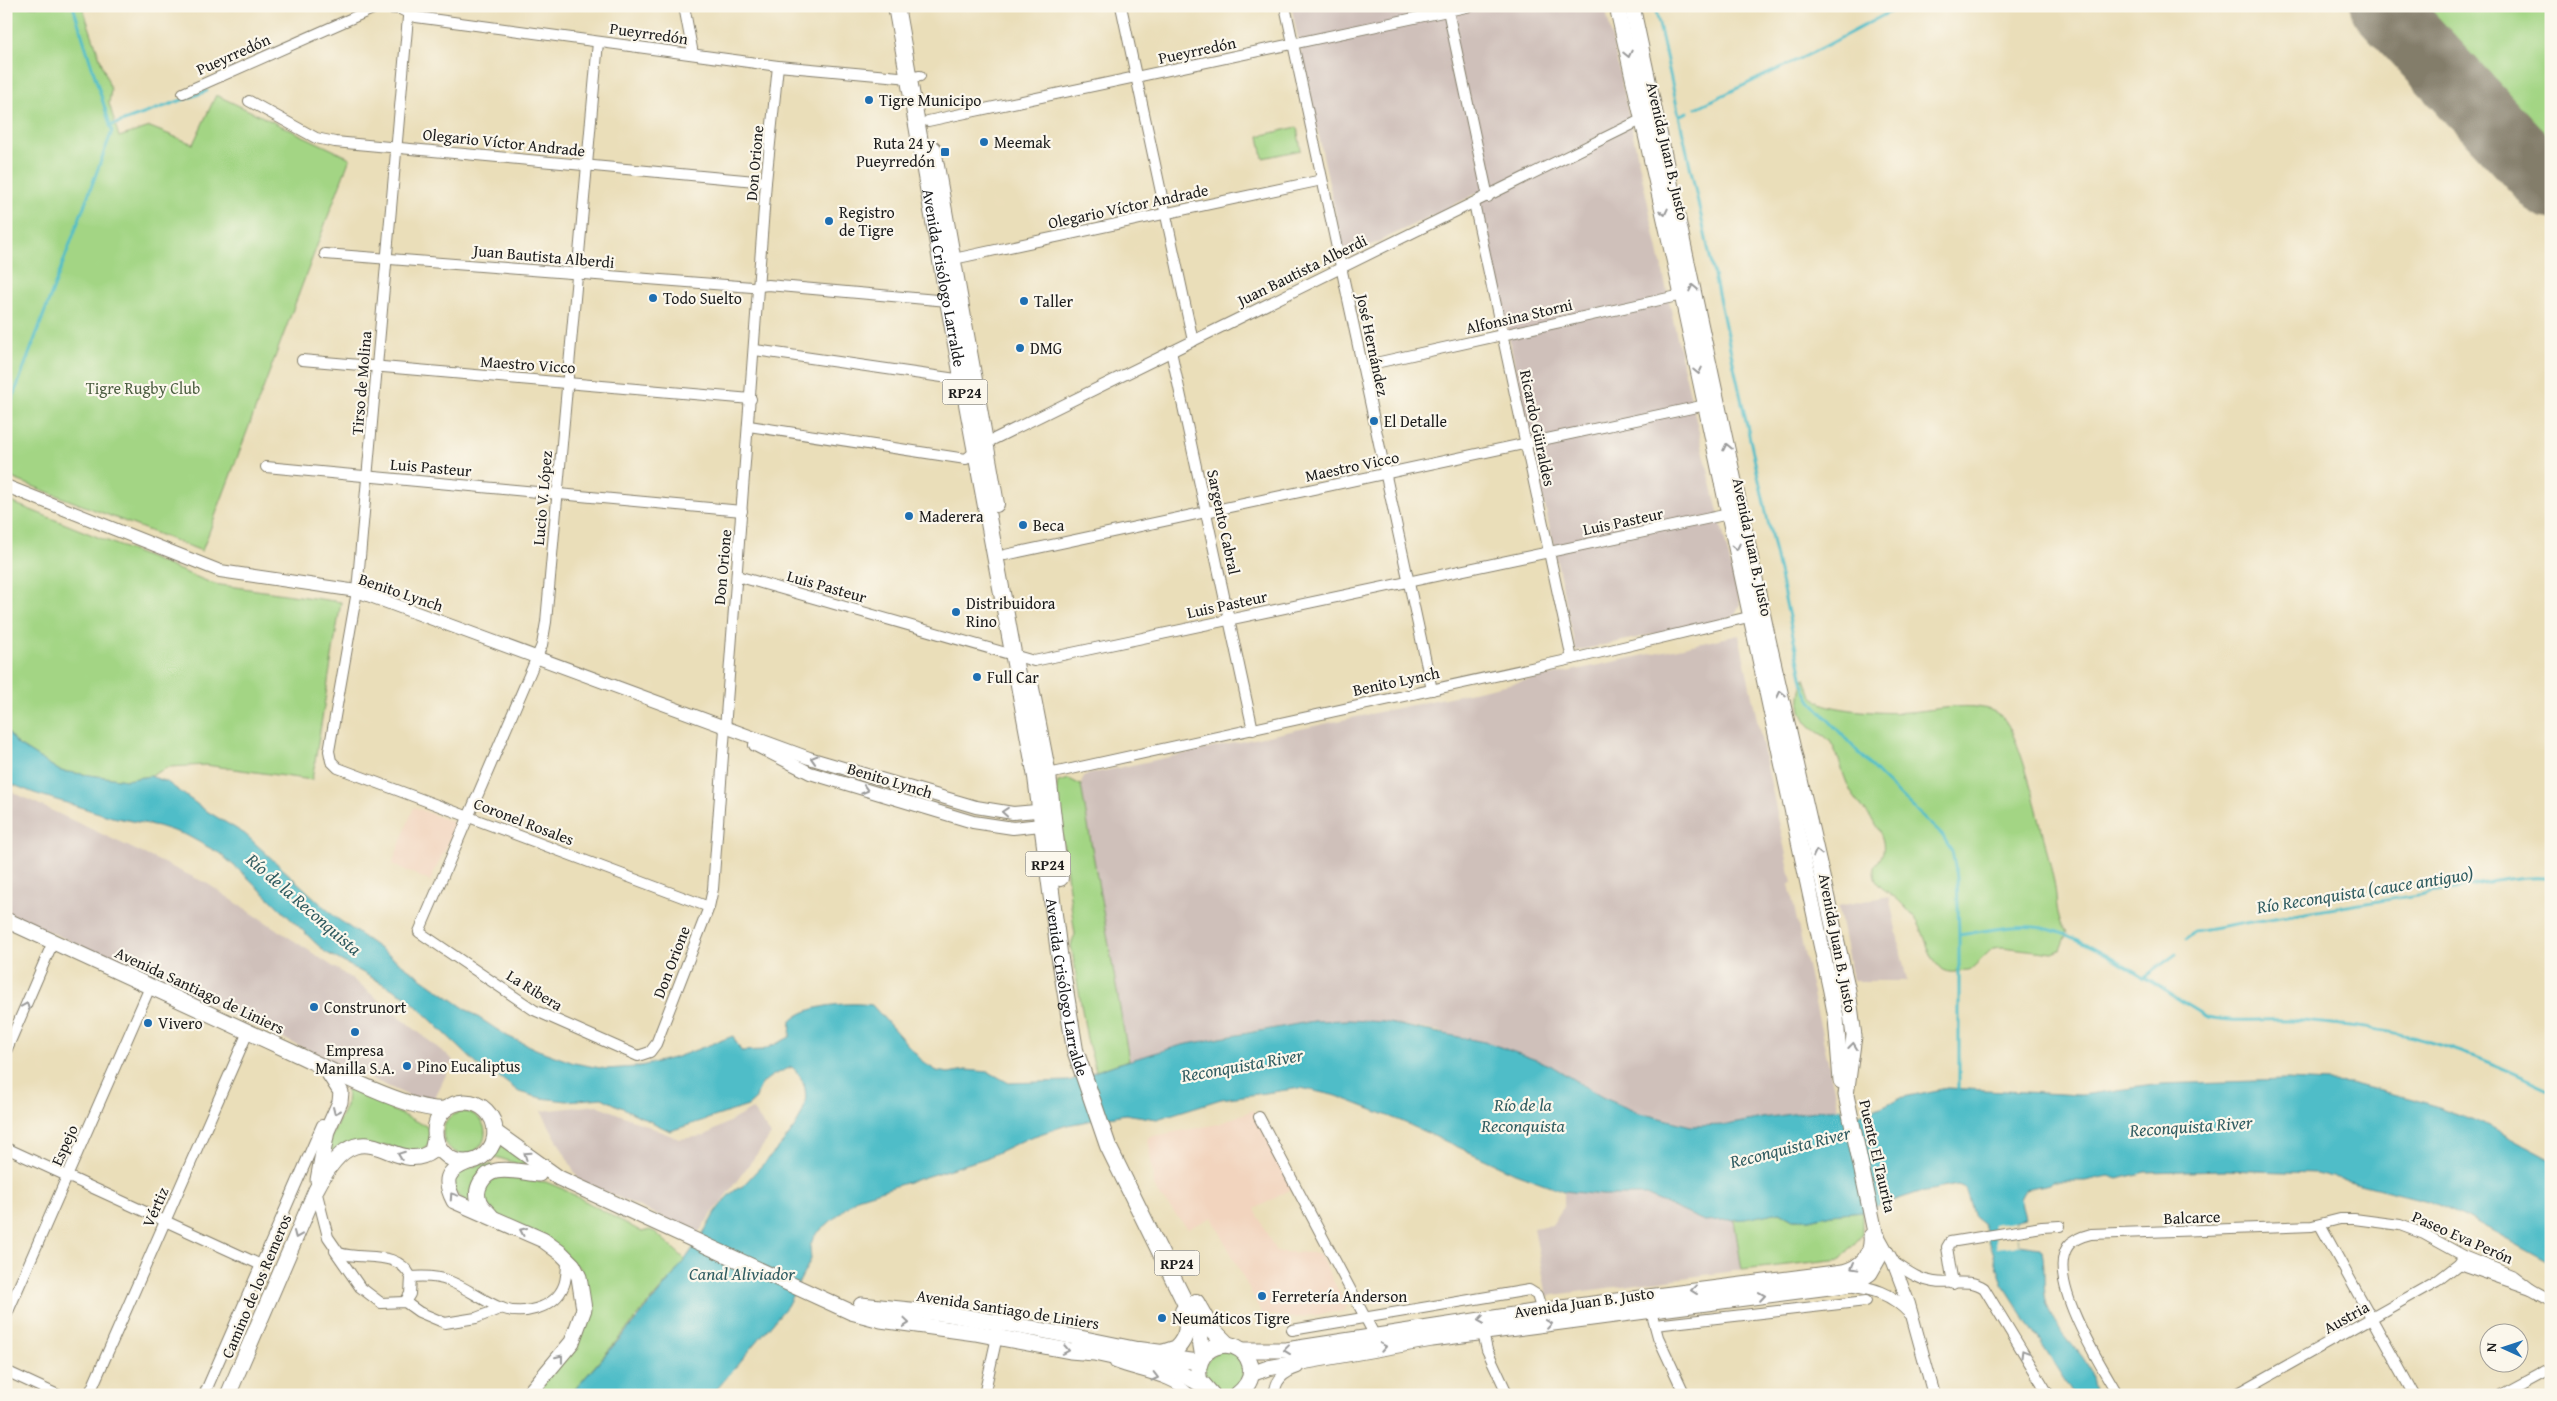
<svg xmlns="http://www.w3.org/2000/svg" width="2557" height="1401" viewBox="0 0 2557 1401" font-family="'Gentium Book Plus',serif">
	<rect width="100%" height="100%" fill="#fbf7ec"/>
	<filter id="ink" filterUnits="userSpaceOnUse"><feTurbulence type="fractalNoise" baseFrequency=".02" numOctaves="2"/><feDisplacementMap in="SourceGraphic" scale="10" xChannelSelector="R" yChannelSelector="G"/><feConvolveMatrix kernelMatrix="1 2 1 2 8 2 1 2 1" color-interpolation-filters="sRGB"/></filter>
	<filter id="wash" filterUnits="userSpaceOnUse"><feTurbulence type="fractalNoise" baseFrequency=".0096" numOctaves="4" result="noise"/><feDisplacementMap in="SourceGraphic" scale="20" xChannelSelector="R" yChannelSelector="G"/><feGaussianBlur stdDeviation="1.12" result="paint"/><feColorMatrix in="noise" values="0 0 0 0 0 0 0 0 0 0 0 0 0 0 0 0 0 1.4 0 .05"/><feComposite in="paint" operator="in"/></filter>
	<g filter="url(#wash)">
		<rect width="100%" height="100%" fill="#eadeb9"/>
		<g fill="#f2d4be">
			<polygon points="414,807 457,824 430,881 392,864"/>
			<polygon points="1253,1110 1293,1188 1255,1209 1276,1252 1319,1253 1347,1307 1344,1311 1292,1318 1262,1314 1212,1217 1188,1229 1160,1196 1154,1185 1148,1137 1218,1124"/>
		</g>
		<g fill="#cfc0ba">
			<polygon points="1291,6 1605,6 1683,365 1740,604 1734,617 1576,651 1478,193 1345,258"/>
			<polygon points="1739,635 1792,883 1789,884 1838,1108 1762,1118 1727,1125 1691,1126 1636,1112 1439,1031 1384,1022 1314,1021 1242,1033 1182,1045 1129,1061 1081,782 1085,775"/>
			<polygon points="6,789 208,884 355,981 453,1060 431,1106 6,912"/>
			<polygon points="1889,896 1907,981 1853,981 1838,906"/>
			<polygon points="597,1105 679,1139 704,1136 752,1109 771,1135 698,1233 579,1180 541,1111"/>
			<polygon points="1564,1191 1602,1195 1646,1195 1704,1221 1734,1220 1742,1270 1547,1296 1534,1228 1552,1225 1564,1206"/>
		</g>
		<g fill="#a3d584" stroke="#607850">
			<polygon points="6,6 82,6 111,90 109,103 119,137 150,127 193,144 216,95 350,158 202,551 6,476"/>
			<polygon points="2415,6 2551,6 2551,153"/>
			<polygon points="1297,127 1301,150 1263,158 1259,136"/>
			<polygon points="6,500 214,584 341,602 312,780 206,765 169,767 150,776 126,780 60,771 17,744 6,730"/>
			<path d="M1805 678C1808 688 1812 698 1821 703 1837 711 1890 714 1908 712 1933 711 1980 698 2001 716 2022 733 2047 851 2054 882 2058 900 2054 916 2067 932L2060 950 2053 953 2002 947 1993 948 1969 971C1960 971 1947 975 1940 968 1926 954 1926 931 1914 917 1908 910 1900 901 1892 895 1879 886 1873 883 1874 866 1902 840 1860 811 1849 788 1842 773 1839 755 1830 741 1824 734 1815 732 1809 725 1797 712 1798 693 1805 678Z"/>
			<polygon points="1069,779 1081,785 1129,1060 1096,1071 1087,1039 1071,945 1075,935 1056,791 1058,782"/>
			<polygon points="347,1089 426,1126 430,1131 431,1142 417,1154 386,1145 328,1159 330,1139 346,1106"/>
			<circle cx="464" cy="1133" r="21"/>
			<polygon points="499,1144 527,1162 526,1164 521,1165 493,1156"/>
			<polygon points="481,1164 493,1165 472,1207 452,1190 455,1173"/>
			<polygon points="498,1176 546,1182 563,1189 642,1232 650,1230 655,1232 686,1260 570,1395 534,1395 581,1335 580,1268 492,1213 482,1194 483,1187"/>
			<polygon points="1862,1211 1862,1235 1841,1259 1742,1270 1734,1220 1780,1212 1793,1219 1810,1219 1831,1214"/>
			<polygon points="1217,1350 1238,1354 1247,1373 1235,1391 1221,1394 1208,1387 1203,1366"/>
		</g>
		<path fill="#4fbdc8" stroke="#366c72" d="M6 730 17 744 60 771 126 780 150 776 167 782 205 810 245 834 335 917 467 1010 507 1036 538 1050 574 1063 606 1069 637 1067 677 1057 733 1036 741 1051 763 1050 790 1037 791 1021C808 1004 849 1002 872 1005L924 1063 937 1071 948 1073 966 1070 989 1072 1009 1083 1069 1081 1114 1065 1182 1045 1314 1021 1348 1020 1384 1022 1489 1043 1550 1065 1602 1097 1636 1112 1691 1126 1727 1125 1762 1118 1838 1108 1855 1115 1882 1107 1899 1098 1947 1088 2081 1095 2161 1084 2286 1080 2350 1083 2427 1103 2482 1123 2551 1160V1264L2471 1220 2428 1201 2317 1173 2224 1170 2145 1172 2118 1179 2109 1176 2085 1181H2052L2049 1184 2025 1189 2020 1199 2025 1218 2014 1221 2018 1245 2040 1248 2042 1251C2046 1269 2042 1287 2047 1305 2054 1329 2077 1345 2088 1366 2093 1374 2092 1385 2097 1395H2074L2003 1284 1984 1225 1974 1217 1965 1188 1958 1185 1920 1192 1862 1211 1831 1214 1810 1219H1793L1780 1212 1745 1219 1704 1221 1646 1195H1602L1564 1191 1515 1173 1401 1121 1337 1096 1301 1088 1221 1099 1157 1119 1125 1114 1067 1125 1028 1138 986 1158 857 1198 814 1236 810 1247 811 1259 787 1306 712 1395H570C615 1343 665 1292 702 1235 712 1219 724 1193 743 1186 768 1155 834 1107 792 1067 775 1074 759 1079 756 1099L748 1106 670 1131 602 1098 567 1101 541 1098 519 1092 502 1079 484 1071 407 997 325 952 245 875 219 853 186 835 158 826 112 817 34 793 6 782Z"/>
		<polygon fill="#eadeb9" points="2014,1221 2018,1245 1997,1248 1993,1224"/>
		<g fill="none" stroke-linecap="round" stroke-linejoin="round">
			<g stroke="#4fbdc8" stroke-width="3">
				<polyline points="1655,6 1805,690 1811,701 1881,777 1942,835 1952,851 1957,877 1959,935 1959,1092"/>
				<polyline points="1696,108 1812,53 1901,6"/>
				<polyline points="1680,115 1688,112"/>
				<polyline points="110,126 207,91"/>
				<polyline points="6,416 112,131 73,6"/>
				<path d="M1959 935C1985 931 2016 923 2043 928 2096 939 2159 990 2208 1017 2239 1024 2271 1017 2303 1021 2340 1025 2379 1028 2416 1038 2463 1050 2507 1069 2551 1090"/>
				<path d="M2187 939 2194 932C2279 917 2364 903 2449 890 2476 885 2525 873 2551 878"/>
				<polyline points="2143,978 2176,954"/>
			</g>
			<polyline stroke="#837d6a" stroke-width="66" points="2383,6 2551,187"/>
		</g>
	</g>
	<g filter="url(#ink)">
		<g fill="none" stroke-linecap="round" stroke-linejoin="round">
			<defs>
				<g id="minor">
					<polyline points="409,6 357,591 329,751 331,761 338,768 709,907"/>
					<polyline points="684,6 693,54"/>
					<polyline points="1121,6 1193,341"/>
					<polyline points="1285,6 1432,690"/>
					<polyline points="1447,6 1488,197"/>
					<polyline points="598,42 546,622 542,645 419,932 534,1010 638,1056 650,1052 656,1044 709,907 713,889 766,182 778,66"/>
					<polyline points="183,93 377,7 400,9 416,17 778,66 910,78 920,76"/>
					<polyline points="249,101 316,138 335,142 766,182"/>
					<polyline points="928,121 1471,6"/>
					<polyline points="1474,203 1572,659"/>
					<polyline points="325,254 752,287 768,285 948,301"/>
					<polyline points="949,260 1322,180"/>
					<polyline points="755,350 963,380"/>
					<polyline points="1171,351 1253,730"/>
					<polyline points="302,360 751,399"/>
					<polyline points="1362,366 1682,295"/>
					<polyline points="749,426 966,459 986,443 1647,117"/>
					<polyline points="266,467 742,511"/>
					<polyline points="1005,555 1706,405"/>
					<polyline points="737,576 1034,661 1729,514"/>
					<polyline points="1044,775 1581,657 1757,615"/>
					<polyline points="6,1051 53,942"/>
					<polyline points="1259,1117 1375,1336"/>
					<polyline points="6,1148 261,1265"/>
					<path d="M316 1190 328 1237 339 1253C364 1261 397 1249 411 1277 424 1276 437 1276 449 1281 467 1288 483 1301 501 1308 522 1316 555 1309 564 1285 567 1277 567 1267 567 1258"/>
					<polyline points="2320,1225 2414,1395"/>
					<polyline points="335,1251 360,1287 381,1303 405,1302 419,1312 445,1323 476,1318 502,1308"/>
					<path d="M1893 1262C1906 1270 1918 1280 1934 1282 1950 1285 1970 1278 1984 1288L2049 1395"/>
					<polyline points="2459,1264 2531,1289 2551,1300"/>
					<polyline points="1953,1284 1947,1247 1950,1242 2042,1227 2060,1226"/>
					<polyline points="405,1302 410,1294 411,1277"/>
					<polyline points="1649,1304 1658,1337 1685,1395"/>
					<polyline points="6,1316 150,987"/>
					<polyline points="1655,1325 1866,1301"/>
					<polyline points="1292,1330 1529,1290 1537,1295 1542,1311"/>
					<polyline points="1483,1333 1487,1350 1508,1395"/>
					<path d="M1115 1363C1139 1373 1173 1375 1190 1395"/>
					<polyline points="6,1371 58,1395"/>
					<polyline points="89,1395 248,1032"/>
					<polyline points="204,1395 322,1125"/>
					<polyline points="984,1395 998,1332"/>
					<path d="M1275 1395C1274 1380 1285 1372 1298 1368"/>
					<path d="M2118 1395C2101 1365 2045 1279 2068 1246 2073 1239 2083 1236 2091 1234L2312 1226 2340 1219H2354L2400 1225 2424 1234 2464 1256 2514 1276 2531 1289"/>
					<polyline points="2235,1395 2437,1281 2459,1264 2464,1256"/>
					<polyline points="2501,1395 2551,1368"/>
				</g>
				<g id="tertiary">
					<polyline points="6,486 220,571 357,591 809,758 976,807 1013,813 1048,810"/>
					<polyline points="755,745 810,773 973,822 1013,828 1050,824"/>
					<polyline points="1879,1237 1893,1262 1909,1304 1934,1395"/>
					<path d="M1846 1285C1873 1288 1891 1293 1910 1313"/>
				</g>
				<g id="secondary">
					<polyline points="1617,6 1682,295 1831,991 1836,1018 1841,1081"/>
					<path d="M6 920C102 964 197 1008 292 1052 327 1068 410 1112 444 1109"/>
					<circle cx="465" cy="1132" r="30"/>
					<polyline points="495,1132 559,1178 851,1312 881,1320 975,1333 1070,1351 1094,1353 1177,1371 1202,1385"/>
					<path d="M468 1162C446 1171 443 1180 454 1201L543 1240 562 1254 573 1265 579 1277 584 1309 572 1342 528 1395"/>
					<polyline points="318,1180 327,1131 340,1102 341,1092 326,1069"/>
					<path d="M491 1216C488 1212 481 1207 479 1201 474 1189 483 1174 496 1171 508 1168 526 1173 539 1174"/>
					<polyline points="861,1305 949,1314 1036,1329 1139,1350 1167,1358 1199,1362"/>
					<path d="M1241 1350H1286L1546 1310 1843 1272C1861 1268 1873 1254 1871 1236"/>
					<polyline points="1251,1374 1268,1368 1432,1339 1845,1285 1857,1282 1870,1273 1878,1259 1879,1251 1846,1095 1854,1036 1848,991 1767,635 1632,6"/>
					<path d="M228 1395 316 1190C362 1098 393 1180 432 1151L435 1137"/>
				</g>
				<g id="primary">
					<path id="s1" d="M896 6 948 301 1036 777 1059 953 1075 1050 1108 1146 1199 1331 1203 1355"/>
					<polyline points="933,149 996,504"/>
					<polyline points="1030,683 1048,775 1060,878"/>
					<polyline points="1196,1302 1210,1327 1227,1344"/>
					<path d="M1139 1350 1162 1353 1177 1348C1187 1337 1190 1326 1183 1311"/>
					<path d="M1212 1395 1199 1380C1191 1339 1247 1332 1251 1369 1252 1380 1246 1388 1237 1395"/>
				</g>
			</defs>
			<use href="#minor" stroke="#837d6a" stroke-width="12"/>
			<use href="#tertiary" stroke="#837d6a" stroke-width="14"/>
			<use href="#secondary" stroke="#837d6a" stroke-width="17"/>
			<use href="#primary" stroke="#837d6a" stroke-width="18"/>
			<use href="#minor" stroke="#fff" stroke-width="10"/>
			<use href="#tertiary" stroke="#fff" stroke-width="12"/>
			<use href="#secondary" stroke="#fff" stroke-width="15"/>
			<use href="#primary" stroke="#fff" stroke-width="16"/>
		</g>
		<defs><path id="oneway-chevron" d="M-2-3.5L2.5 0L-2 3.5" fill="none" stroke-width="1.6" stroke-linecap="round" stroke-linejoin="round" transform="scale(1.25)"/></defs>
		<g stroke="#999">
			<use href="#oneway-chevron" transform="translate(1628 54) rotate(77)"/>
			<use href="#oneway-chevron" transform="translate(1664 212) rotate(77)"/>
			<use href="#oneway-chevron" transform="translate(1693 288) rotate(-102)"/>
			<use href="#oneway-chevron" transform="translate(1698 371) rotate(78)"/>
			<use href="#oneway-chevron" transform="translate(1727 447) rotate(-102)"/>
			<use href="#oneway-chevron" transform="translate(1736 547) rotate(78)"/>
			<use href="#oneway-chevron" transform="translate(1781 694) rotate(-103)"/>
			<use href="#oneway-chevron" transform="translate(814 759) rotate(-163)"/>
			<use href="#oneway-chevron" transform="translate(865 790) rotate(17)"/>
			<use href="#oneway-chevron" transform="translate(1005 812) rotate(-175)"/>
			<use href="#oneway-chevron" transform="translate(1817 853) rotate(-103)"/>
			<use href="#oneway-chevron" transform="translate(26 1006) rotate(-67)"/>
			<use href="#oneway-chevron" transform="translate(1853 1046) rotate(-83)"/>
			<use href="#oneway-chevron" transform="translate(336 1111) rotate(114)"/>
			<use href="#oneway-chevron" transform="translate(401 1155) rotate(-159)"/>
			<use href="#oneway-chevron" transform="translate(527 1155) rotate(-145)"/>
			<use href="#oneway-chevron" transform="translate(453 1196) rotate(-124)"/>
			<use href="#oneway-chevron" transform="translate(523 1231) rotate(-156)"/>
			<use href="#oneway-chevron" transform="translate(297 1235) rotate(113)"/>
			<use href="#oneway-chevron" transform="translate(1854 1267) rotate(151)"/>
			<use href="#oneway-chevron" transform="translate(1694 1290) rotate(173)"/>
			<use href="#oneway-chevron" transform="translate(1762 1296) rotate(-8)"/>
			<use href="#oneway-chevron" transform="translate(1481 1320) rotate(172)"/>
			<use href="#oneway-chevron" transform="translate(906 1323) rotate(6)"/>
			<use href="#oneway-chevron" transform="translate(1549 1324) rotate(-8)"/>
			<use href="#oneway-chevron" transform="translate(1383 1347) rotate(-10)"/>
			<use href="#oneway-chevron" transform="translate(1066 1350) rotate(11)"/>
			<use href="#oneway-chevron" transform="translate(1287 1350) rotate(173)"/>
			<use href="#oneway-chevron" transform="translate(2024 1353) rotate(-121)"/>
			<use href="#oneway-chevron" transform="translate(560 1358) rotate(-52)"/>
			<use href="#oneway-chevron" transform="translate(1155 1377) rotate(14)"/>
		</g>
	</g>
	<g fill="#1f6fb2" stroke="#fbf7ec" stroke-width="2">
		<circle cx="869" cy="100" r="5"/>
		<circle cx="984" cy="142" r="5"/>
		<rect x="940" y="147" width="10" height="10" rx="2.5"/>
		<circle cx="829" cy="221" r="5"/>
		<circle cx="653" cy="298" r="5"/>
		<circle cx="1024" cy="301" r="5"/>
		<circle cx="1020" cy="348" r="5"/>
		<circle cx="1374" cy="421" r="5"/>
		<circle cx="909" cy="516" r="5"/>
		<circle cx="1023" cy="525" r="5"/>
		<circle cx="956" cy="612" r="5"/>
		<circle cx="977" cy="677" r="5"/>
		<circle cx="314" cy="1007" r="5"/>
		<circle cx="148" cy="1023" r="5"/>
		<circle cx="355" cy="1032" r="5"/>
		<circle cx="407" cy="1066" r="5"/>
		<circle cx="1262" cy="1296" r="5"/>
		<circle cx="1162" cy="1318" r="5"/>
	</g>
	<g text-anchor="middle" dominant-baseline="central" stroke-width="4.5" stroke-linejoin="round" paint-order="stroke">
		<g fill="#fbf7ec" stroke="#5f5e5a" stroke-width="1">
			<rect x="942.5" y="379.5" width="45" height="25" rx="4"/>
			<rect x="1025.5" y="851.5" width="45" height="25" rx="4"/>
			<rect x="1154.5" y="1250.5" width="45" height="25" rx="4"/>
		</g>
		<g font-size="15" font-weight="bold" fill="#1c1c1c">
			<text x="965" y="392">RP24</text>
			<text x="1048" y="864">RP24</text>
			<text x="1177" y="1263">RP24</text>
		</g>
		<g font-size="16" fill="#1c1c1c" stroke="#fbf7ec">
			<text transform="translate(649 33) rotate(8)">Pueyrredón</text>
			<text transform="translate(1197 50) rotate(-12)">Pueyrredón</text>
			<text transform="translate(233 54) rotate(-24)">Pueyrredón</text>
			<text transform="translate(504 142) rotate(6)">Olegario Víctor Andrade</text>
			<text transform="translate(1668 151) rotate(77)">Avenida Juan B. Justo</text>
			<text transform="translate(754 163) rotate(-85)">Don Orione</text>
			<text transform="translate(1128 206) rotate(-12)">Olegario Víctor Andrade</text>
			<text transform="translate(544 256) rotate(5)">Juan Bautista Alberdi</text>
			<text transform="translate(1302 270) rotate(-26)">Juan Bautista Alberdi</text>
			<text stroke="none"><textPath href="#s1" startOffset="276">Avenida Crisólogo Larralde</textPath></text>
			<text transform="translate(1519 316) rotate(-13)">Alfonsina Storni</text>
			<text transform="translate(1373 345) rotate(78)">José Hernández</text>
			<text transform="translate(528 364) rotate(4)">Maestro Vicco</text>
			<text transform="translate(361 383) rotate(-85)">Tirso de Molina</text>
			<text transform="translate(1538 428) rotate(78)">Ricardo Güiraldes</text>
			<text transform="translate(1352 466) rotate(-12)">Maestro Vicco</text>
			<text transform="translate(431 467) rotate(5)">Luis Pasteur</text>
			<text transform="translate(542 498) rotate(-85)">Lucio V. López</text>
			<text transform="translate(1623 521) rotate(-12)">Luis Pasteur</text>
			<text transform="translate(1224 522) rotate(78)">Sargento Cabral</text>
			<text transform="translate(1753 547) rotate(78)">Avenida Juan B. Justo</text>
			<text transform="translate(722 567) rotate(-85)">Don Orione</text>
			<text transform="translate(827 586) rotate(16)">Luis Pasteur</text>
			<text transform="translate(401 592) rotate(19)">Benito Lynch</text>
			<text transform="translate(1227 604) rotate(-12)">Luis Pasteur</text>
			<text transform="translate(1396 681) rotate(-12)">Benito Lynch</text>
			<text transform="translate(890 780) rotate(17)">Benito Lynch</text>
			<text transform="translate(524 821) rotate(21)">Coronel Rosales</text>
			<text transform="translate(1838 943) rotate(79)">Avenida Juan B. Justo</text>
			<text transform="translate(671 962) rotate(-69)">Don Orione</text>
			<text stroke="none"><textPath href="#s1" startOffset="996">Avenida Crisólogo Larralde</textPath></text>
			<text transform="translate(200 990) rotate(25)">Avenida Santiago de Liniers</text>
			<text transform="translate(535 990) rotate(32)">La Ribera</text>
			<text transform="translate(64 1145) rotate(-66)">Espejo</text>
			<text transform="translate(1878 1156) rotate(77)">Puente El Taurita</text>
			<text transform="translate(155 1207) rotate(-66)">Vértiz</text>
			<text transform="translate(2192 1217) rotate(-2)">Balcarce</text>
			<text transform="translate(2463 1237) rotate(24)">Paseo Eva Perón</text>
			<text transform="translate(256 1286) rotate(-67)">Camino de los Remeros</text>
			<text transform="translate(1584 1302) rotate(-8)">Avenida Juan B. Justo</text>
			<text transform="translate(1008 1309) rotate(9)">Avenida Santiago de Liniers</text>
			<text transform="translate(2346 1317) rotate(-29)">Austria</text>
		</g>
		<g font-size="16" fill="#1c1c1c" stroke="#fbf7ec" text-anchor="start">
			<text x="879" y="100">Tigre Municipo</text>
			<text x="994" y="142">Meemak</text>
			<text x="935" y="143" text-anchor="end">Ruta 24 y<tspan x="935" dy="18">Pueyrredón</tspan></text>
			<text x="839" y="212">Registro<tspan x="839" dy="18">de Tigre</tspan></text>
			<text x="663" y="298">Todo Suelto</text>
			<text x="1034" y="301">Taller</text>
			<text x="1030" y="348">DMG</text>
			<text x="1384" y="421">El Detalle</text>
			<text x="919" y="516">Maderera</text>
			<text x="1033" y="525">Beca</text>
			<text x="966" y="603">Distribuidora<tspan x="966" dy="18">Rino</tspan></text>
			<text x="987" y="677">Full Car</text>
			<text x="324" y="1007">Construnort</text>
			<text x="158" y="1023">Vivero</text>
			<text x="355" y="1050" text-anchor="middle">Empresa<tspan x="355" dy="18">Manilla S.A.</tspan></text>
			<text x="417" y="1066">Pino Eucaliptus</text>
			<text x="1272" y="1296">Ferretería Anderson</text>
			<text x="1172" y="1318">Neumáticos Tigre</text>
		</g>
		<g font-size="16" fill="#4b5d40" stroke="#fbf7ec">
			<text x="143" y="388">Tigre Rugby Club</text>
		</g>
		<g font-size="18" font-style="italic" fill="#305c61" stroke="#fbf7ec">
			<text transform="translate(2365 890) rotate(-9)">Río Reconquista (cauce antiguo)</text>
			<text transform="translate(304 904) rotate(41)">Río de la Reconquista</text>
			<text transform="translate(1242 1065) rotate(-10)">Reconquista River</text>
			<text x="1523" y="1104">Río de la<tspan x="1523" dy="21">Reconquista</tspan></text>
			<text transform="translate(2191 1126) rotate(-4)">Reconquista River</text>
			<text transform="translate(1790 1147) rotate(-14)">Reconquista River</text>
			<text x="742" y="1273">Canal Aliviador</text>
		</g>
	</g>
	<rect width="2557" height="1401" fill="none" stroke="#fbf7ec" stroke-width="25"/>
	<g transform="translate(2504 1348) rotate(273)"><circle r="24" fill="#fbf7ec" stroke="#a29f99"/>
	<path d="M0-4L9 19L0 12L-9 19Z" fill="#1f6fb2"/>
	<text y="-8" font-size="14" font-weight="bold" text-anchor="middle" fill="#1c1c1c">N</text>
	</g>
</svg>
